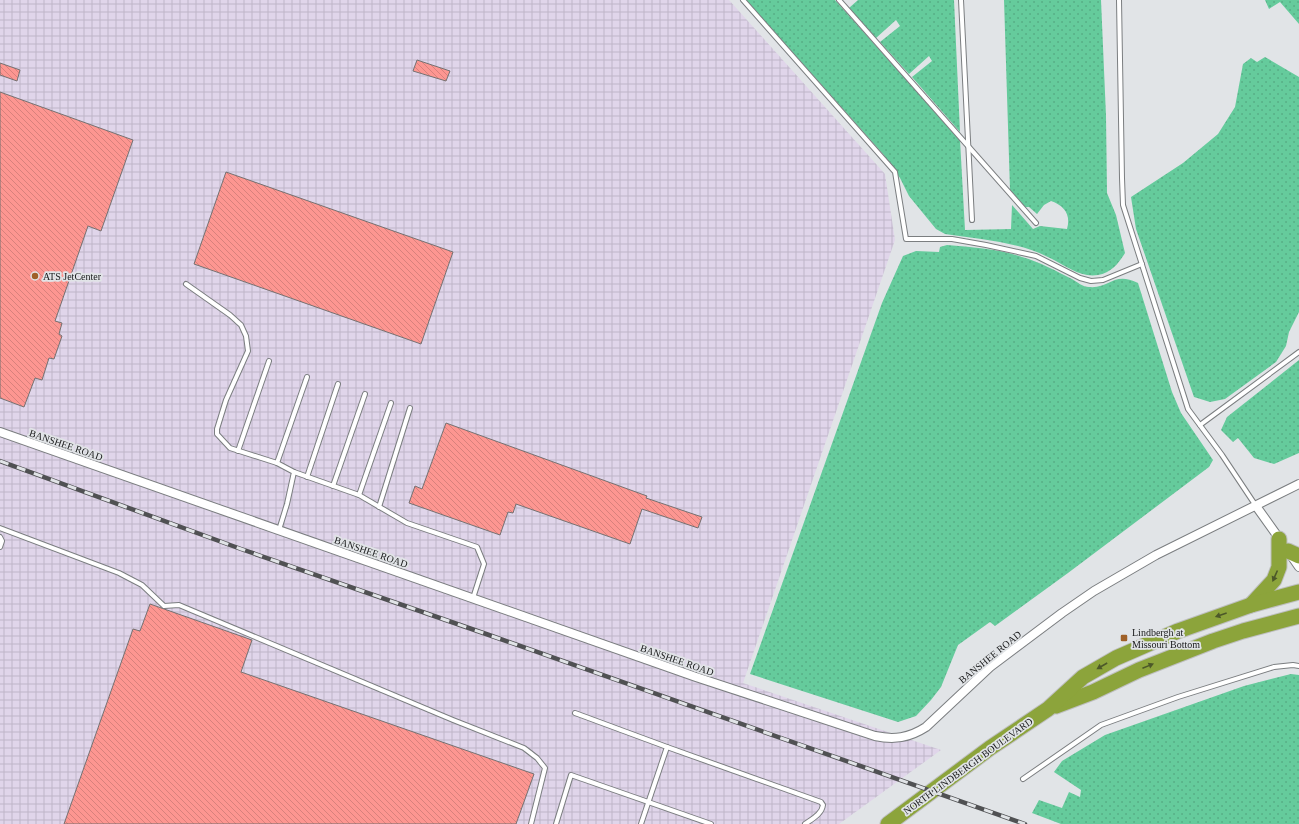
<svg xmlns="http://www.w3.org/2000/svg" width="1299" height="824" viewBox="0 0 1299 824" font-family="'Times New Roman',serif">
	<defs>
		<pattern id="industrial-grid" width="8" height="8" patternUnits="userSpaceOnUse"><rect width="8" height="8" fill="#e0d5ea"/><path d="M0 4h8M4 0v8" fill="none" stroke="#bfb6c8"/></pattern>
		<pattern id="grass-dots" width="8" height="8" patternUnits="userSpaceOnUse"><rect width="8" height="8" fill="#65cb9c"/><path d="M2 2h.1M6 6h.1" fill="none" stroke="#57ae86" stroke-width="1.8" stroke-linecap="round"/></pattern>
		<pattern id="building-back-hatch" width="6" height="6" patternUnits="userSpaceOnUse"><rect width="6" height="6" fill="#fd9691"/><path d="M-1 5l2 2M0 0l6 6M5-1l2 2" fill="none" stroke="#d8817c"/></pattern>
	</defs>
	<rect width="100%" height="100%" fill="#e1e4e7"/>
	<polygon fill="url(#industrial-grid)" points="0,0 729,0 885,174 895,240 743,683 941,750 839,824 0,824"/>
	<g fill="url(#grass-dots)">
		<path d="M746 0H835L960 140 965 230 1011 229 1012 205 1033 229 1040 226 1067 229C1071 215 1065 206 1051 201L1044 205 1037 214 1029 207H1025L1010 190 1004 0H1101L1106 116 1107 193 1116 215 1125 253C1119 263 1111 273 1098 275 1081 278 1066 266 1052 259 1020 242 980 239 945 234L936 229 909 196 900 178 883 154Z"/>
		<polygon points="858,0 954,0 960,132 912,77 932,61 929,56 909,74 880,42 900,26 896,20 876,38 849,8"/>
		<polygon points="1265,0 1299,0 1299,24 1280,2 1269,9"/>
		<polygon points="1265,57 1299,77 1299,312 1289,332 1286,346 1276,362 1225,399 1210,402 1194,397 1136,229 1131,197 1183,163 1218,134 1235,107 1243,64 1251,58 1257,62"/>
		<path d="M947 245C972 247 999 249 1022 257 1040 262 1056 271 1072 279 1077 282 1083 287 1089 287 1110 289 1113 271 1138 283L1172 392 1181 413 1213 460 1209 467 1068 573 995 626 990 622 958 645 941 687 931 700 916 716 898 722 750 674 882 303 903 256 916 251 939 252 940 247Z"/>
		<polygon points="1299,360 1299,453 1274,464 1254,458 1238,438 1233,442 1221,430 1227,417"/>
		<polygon points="1291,674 1299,675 1299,824 1061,824 1032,813 1039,800 1062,808 1069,792 1080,797 1081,790 1054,772 1062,761 1105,735 1244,686"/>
	</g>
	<g fill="url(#building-back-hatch)" stroke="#757171">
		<polygon points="417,60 450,71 446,81 413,71"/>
		<polygon points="0,63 20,70 17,81 0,75"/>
		<polygon points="0,92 133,140 101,231 88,226 55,321 62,323 59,334 62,336 54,359 49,358 42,380 35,378 24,407 0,398"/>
		<polygon points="226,172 453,252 421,344 194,264"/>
		<polygon points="446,423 647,496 646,498 702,517 698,528 642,509 630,544 516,504 513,513 508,512 500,535 409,503 415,486 422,489"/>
		<polygon points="150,604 252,640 241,672 534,774 516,824 64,824 133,629 140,631"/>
	</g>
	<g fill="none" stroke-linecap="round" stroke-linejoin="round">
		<defs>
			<g id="lane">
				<polyline points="743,0 895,172 906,239 952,239 986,245 1036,256 1080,278 1091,281 1103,280 1142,264"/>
				<polyline points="839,0 1036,223"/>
				<polyline points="961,0 972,220"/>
				<polyline points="1119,0 1122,178 1123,205 1188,409 1222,455 1256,506"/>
				<polyline points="186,284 230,315 241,325 246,336 248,351 226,400 217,429 217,434 230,448 277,463 294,472 287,504 279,530"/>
				<polyline points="1200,425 1299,352"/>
				<polyline points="238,451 269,361"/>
				<polyline points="277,463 307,377"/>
				<polyline points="294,472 359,495 407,523 477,547 484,564 473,598"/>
				<polyline points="307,477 338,384"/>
				<polyline points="333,486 365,394"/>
				<polyline points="359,495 391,403"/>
				<polyline points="379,507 410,408"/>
				<polyline points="0,528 119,573 142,585 164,606 179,605 453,720 524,748 537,758 545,768 531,824"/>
				<polyline points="0,537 2,541 0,547"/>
				<polyline points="575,713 667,747 641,824"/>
				<path d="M667 747 821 802 823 805C822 814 812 819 805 824"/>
				<polyline points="1023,779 1101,725 1178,697 1274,667 1293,665 1299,666"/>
				<polyline points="556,824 571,775 711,824"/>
			</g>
			<g id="street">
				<path d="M0 432 696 677 875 736C894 740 909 738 926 727L990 667 1062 613 1094 591 1156 555 1299 484"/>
				<polyline points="1256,506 1281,541"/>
				<polyline points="1290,554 1299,567"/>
			</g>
			<g id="highway">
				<polyline points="1288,551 1299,556"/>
				<polyline points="1251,605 1274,580 1279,567 1279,539"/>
				<polyline points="1056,706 1093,692 1139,670 1213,641 1243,631 1299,616"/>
				<polyline points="888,824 990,748 1048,709 1083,677 1116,658 1178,631 1251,605 1299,592"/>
			</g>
		</defs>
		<use href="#lane" stroke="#7b7e80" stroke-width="6"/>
		<use href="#street" stroke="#7b7e80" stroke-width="10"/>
		<use href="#highway" stroke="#bebfbf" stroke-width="17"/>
		<use href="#lane" stroke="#fff" stroke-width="4"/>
		<use href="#street" stroke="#fff" stroke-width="8"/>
		<use href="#highway" stroke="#8ca43b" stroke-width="15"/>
		<defs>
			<polyline id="rail" points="0,461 241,549 489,635 1025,824"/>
		</defs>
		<use href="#rail" stroke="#505153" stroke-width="4.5"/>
		<use href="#rail" stroke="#e1e4e7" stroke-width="3" stroke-dasharray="9" stroke-linecap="butt"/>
	</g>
	<defs><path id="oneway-solid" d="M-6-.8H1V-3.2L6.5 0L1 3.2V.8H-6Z"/></defs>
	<g fill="#4c5829">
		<use href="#oneway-solid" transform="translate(1275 576) rotate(114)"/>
		<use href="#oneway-solid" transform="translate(1221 615) rotate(161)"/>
		<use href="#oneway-solid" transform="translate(1102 666) rotate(150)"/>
		<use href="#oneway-solid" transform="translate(1148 666) rotate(-22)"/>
	</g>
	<g fill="#9f6028" stroke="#e1e4e7" stroke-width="1.5">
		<circle cx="35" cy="276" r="4"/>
		<rect x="1120" y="634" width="8" height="8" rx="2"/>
	</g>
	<g text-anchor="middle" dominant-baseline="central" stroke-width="3.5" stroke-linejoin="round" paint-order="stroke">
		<g font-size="10" fill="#18191a" stroke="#e1e4e7" text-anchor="start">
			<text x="43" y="276">ATS JetCenter</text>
			<text x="1132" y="632">Lindbergh at<tspan x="1132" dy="12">Missouri Bottom</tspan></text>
		</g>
		<g font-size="10" fill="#18191a" stroke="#e1e4e7">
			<text transform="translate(66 445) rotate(19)">BANSHEE ROAD</text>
			<text transform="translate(371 552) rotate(19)">BANSHEE ROAD</text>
			<text transform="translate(990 657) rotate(-39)">BANSHEE ROAD</text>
			<text transform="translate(677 660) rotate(19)">BANSHEE ROAD</text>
			<text transform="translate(968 766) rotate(-36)">NORTH LINDBERGH BOULEVARD</text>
		</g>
	</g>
</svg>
